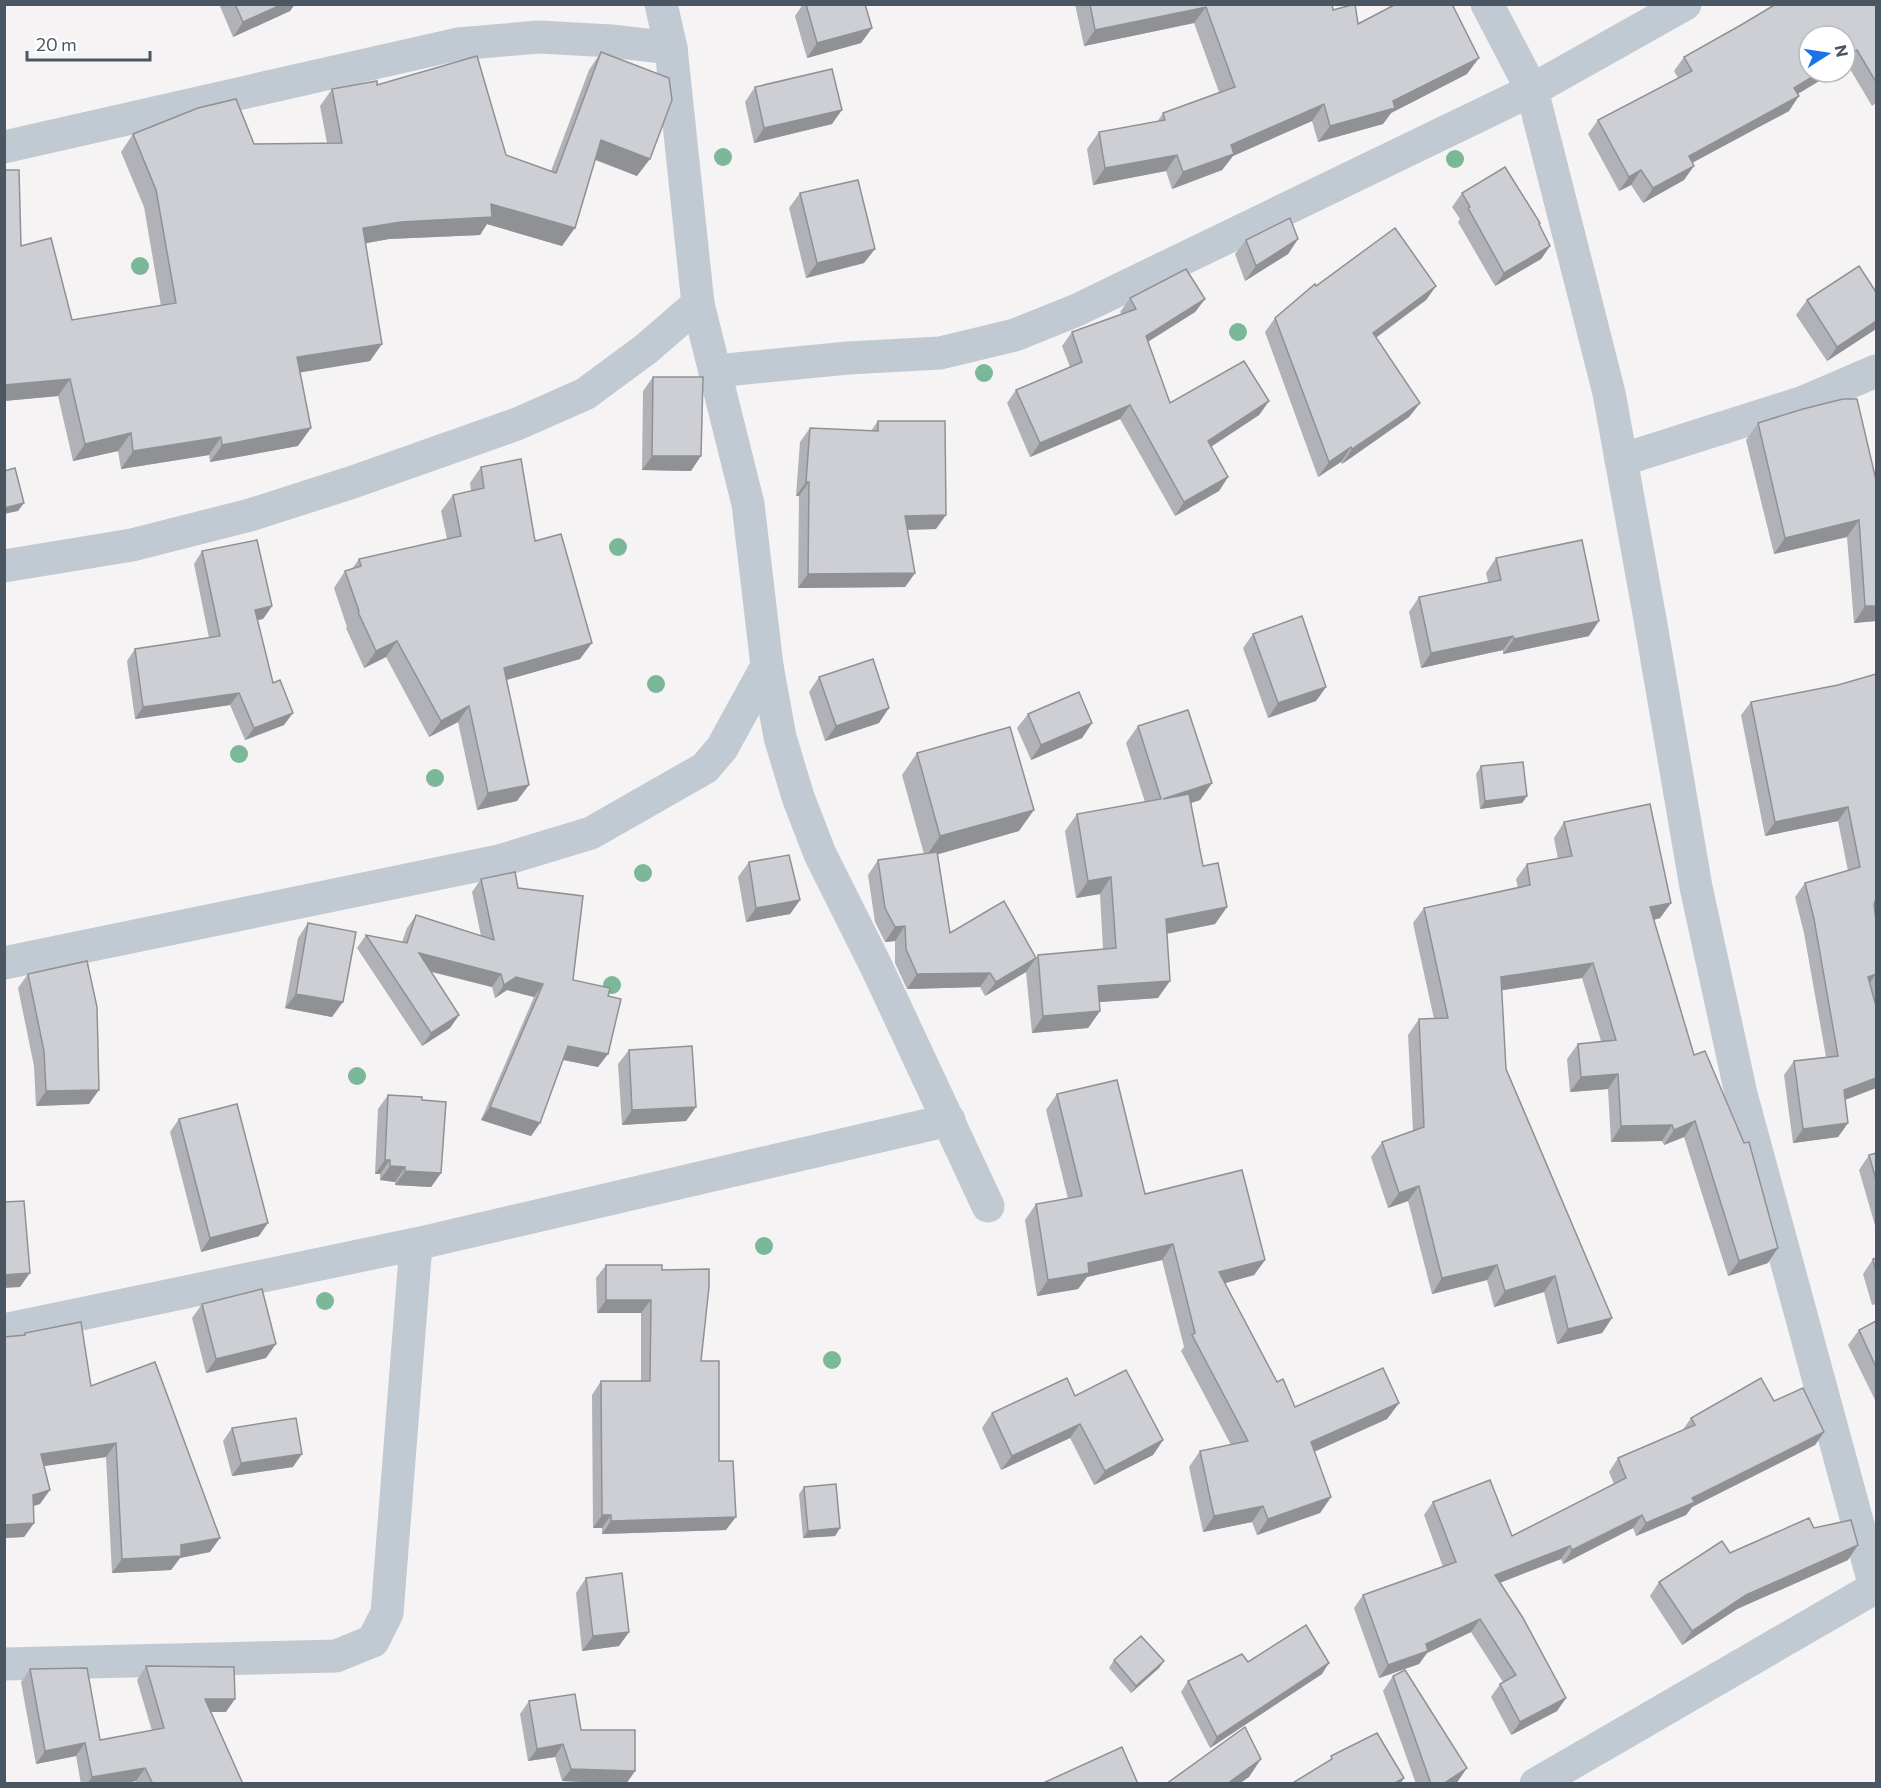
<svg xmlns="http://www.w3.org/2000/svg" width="1881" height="1788" viewBox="0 0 1881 1788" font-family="Commissioner,sans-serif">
	<rect width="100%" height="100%" fill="#f5f3f3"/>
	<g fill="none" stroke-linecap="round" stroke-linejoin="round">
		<g stroke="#c1cad2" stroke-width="33">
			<polyline points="661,4 671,48 698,304 748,504 767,666 780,737 798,797 820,854 876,966 988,1206"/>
			<polyline points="1487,4 1532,90 1609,393 1650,619 1696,887 1741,1094 1875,1587"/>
			<polyline points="4,147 458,44 539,37 611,41 671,48"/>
			<polyline points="715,371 848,358 940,353 1015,335 1077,310 1532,90 1685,4"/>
			<polyline points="1621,460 1804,402 1876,371"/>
			<polyline points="4,566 132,545 250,515 353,482 517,424 585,394 646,349 698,304"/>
			<polyline points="4,963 499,861 591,833 705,768 722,748 767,666"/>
			<polyline points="4,1330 416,1244 949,1120"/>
			<polyline points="4,1664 336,1656 373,1641 387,1613 416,1244"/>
			<polyline points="1536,1784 1876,1587"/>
		</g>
	</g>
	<g fill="#7bb799">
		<circle cx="723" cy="157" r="9"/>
		<circle cx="1455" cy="159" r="9"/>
		<circle cx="140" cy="266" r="9"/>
		<circle cx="1238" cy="332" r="9"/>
		<circle cx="984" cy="373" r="9"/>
		<circle cx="618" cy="547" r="9"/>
		<circle cx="656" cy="684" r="9"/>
		<circle cx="239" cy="754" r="9"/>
		<circle cx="435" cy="778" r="9"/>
		<circle cx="643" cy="873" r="9"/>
		<circle cx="612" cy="985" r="9"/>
		<circle cx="357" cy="1076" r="9"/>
		<circle cx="764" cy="1246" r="9"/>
		<circle cx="325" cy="1301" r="9"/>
		<circle cx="832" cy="1360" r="9"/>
	</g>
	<g fill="#b0b2b7">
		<polygon points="219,4 295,4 290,11 233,37"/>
		<polygon points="803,4 865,4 872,28 861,43 807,58 795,16"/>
		<polygon points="1075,4 1332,4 1333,10 1358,24 1467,74 1391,113 1383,124 1318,142 1312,121 1233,156 1222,170 1172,189 1166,171 1093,185 1087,149 1099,132 1157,122 1163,113 1219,92 1194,23 1084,46"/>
		<polygon points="1876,4 1876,103 1872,106 1847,64 1809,72 1834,72 1798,94 1789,111 1693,162 1684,180 1643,203 1631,185 1619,191 1588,134 1598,120 1678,78 1674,71 1684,57"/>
		<polygon points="601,52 637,176 595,160 562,246 487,224 480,235 389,239 366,243 370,361 300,372 298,446 210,462 209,455 121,469 118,451 73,461 58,396 4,401 4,170 21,246 72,320 161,306 144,207 121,152 133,134 254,144 327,143 320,106 332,89 377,85 506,155 551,171 589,70"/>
		<polygon points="755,87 832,124 754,143 745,102"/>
		<polygon points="800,193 864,263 806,278 789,208"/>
		<polygon points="1462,193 1539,224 1550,246 1541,259 1495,286 1458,222 1460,219 1452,207"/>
		<polygon points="1298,239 1288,254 1245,281 1235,254 1246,240"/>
		<polygon points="1316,286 1436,286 1426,300 1376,338 1420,403 1409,417 1342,464 1341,462 1318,477 1265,332 1275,318"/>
		<polygon points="1876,292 1876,329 1827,361 1796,315 1807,300"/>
		<polygon points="1130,298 1205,299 1195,312 1148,342 1170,403 1269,401 1259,415 1211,447 1228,477 1219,491 1175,516 1120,419 1030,457 1007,403 1016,390 1070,367 1062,346 1072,332 1122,314 1120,312"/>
		<polygon points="653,377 691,471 642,470 643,391"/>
		<polygon points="1843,399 1876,621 1854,623 1847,537 1774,554 1746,440 1758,423"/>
		<polygon points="878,421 936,529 907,530 915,573 905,587 798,588 799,496 796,496 800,442 810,428 871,431"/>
		<polygon points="481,467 535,541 580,659 506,680 517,801 477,810 458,722 429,737 386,657 364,668 346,628 347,627 334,588 345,571 352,569 359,559 447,539 441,511 453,495 471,491 470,483"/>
		<polygon points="202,551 272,606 263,619 257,620 284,725 245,740 230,705 135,719 127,661 135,649 209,638 194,564"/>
		<polygon points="1496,558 1589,636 1503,654 1503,650 1421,668 1409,612 1419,597 1488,582 1486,573"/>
		<polygon points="1253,634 1326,687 1316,701 1268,718 1243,648"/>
		<polygon points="819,677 879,723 825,741 809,692"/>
		<polygon points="1838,685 1876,920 1876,1088 1845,1100 1848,1123 1838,1137 1793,1143 1784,1075 1794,1061 1826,1057 1804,933 1795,897 1805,883 1848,871 1838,821 1765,836 1741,715 1751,702"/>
		<polygon points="1028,714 1092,723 1082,738 1031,760 1017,728"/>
		<polygon points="1138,726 1212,783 1200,800 1191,803 1203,866 1227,907 1215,924 1167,934 1158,998 1099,1002 1100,1011 1088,1028 1032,1033 1026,972 985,996 980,987 907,989 895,963 895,941 885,942 875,922 868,875 878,860 924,854 902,775 917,753 1019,831 938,854 950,933 1036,958 1038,955 1103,949 1100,894 1076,898 1065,831 1077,814 1145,802 1126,743"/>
		<polygon points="1481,766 1527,796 1522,803 1480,809 1476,774"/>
		<polygon points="1564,822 1671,903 1660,918 1654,920 1694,1055 1768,1263 1728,1276 1684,1137 1664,1145 1662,1141 1611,1142 1608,1089 1570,1092 1567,1059 1578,1044 1601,1041 1582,978 1502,990 1506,1069 1612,1318 1602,1333 1557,1344 1544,1292 1494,1307 1487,1280 1432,1294 1408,1201 1388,1208 1371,1157 1382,1142 1413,1131 1408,1035 1419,1019 1434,1019 1413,923 1424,908 1518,888 1516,879 1527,864 1558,859 1554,838"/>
		<polygon points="749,862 800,900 790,914 746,922 738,877"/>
		<polygon points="481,879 518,888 573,980 608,996 598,1067 563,1060 540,1123 531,1136 481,1120 534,997 507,990 495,998 492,987 431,972 459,1015 450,1028 422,1046 357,948 366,935 402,942 407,928 416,915 481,936 472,892"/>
		<polygon points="308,923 332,1017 285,1008 298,938"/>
		<polygon points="28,974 89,1104 36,1106 34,1066 18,988"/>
		<polygon points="629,1050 696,1107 686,1121 622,1125 618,1064"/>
		<polygon points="1057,1094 1145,1194 1265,1260 1254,1275 1225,1283 1277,1382 1295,1407 1399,1403 1387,1419 1314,1452 1331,1497 1320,1513 1257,1535 1252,1522 1203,1532 1189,1467 1200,1451 1231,1445 1181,1351 1184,1347 1162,1260 1087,1277 1078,1289 1037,1296 1025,1220 1036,1204 1068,1199 1046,1110"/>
		<polygon points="388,1095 422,1100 441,1173 431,1187 395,1185 395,1182 380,1180 380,1174 375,1174 378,1109"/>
		<polygon points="179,1119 259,1236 201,1252 170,1132"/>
		<polygon points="1876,1153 1876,1229 1859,1170 1869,1155"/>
		<polygon points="1876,1258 1876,1304 1872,1305 1863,1274 1873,1259"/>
		<polygon points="606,1265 662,1270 701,1361 719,1461 726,1530 602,1534 602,1528 593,1528 592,1395 601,1381 641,1381 641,1313 597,1313 596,1278"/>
		<polygon points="202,1304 266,1358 206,1373 192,1318"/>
		<polygon points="1876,1321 1876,1402 1848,1345 1859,1330"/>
		<polygon points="25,1333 91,1386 210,1552 180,1558 171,1570 112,1573 106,1457 44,1466 40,1504 33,1506 34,1523 24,1537 4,1538 4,1337 24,1335"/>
		<polygon points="1075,1396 1163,1440 1153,1455 1094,1485 1070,1438 1001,1470 982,1428 992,1413"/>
		<polygon points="1774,1401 1824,1432 1815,1445 1692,1507 1686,1515 1636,1536 1633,1528 1563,1564 1561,1559 1500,1583 1566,1698 1557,1711 1511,1735 1491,1697 1500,1684 1503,1682 1471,1632 1427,1653 1419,1664 1379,1678 1354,1608 1363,1595 1443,1567 1424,1515 1433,1502 1512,1536 1614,1484 1609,1472 1618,1458 1682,1431 1691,1418"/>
		<polygon points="232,1428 293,1467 232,1476 223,1441"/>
		<polygon points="804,1487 840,1528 835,1536 803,1538 799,1494"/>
		<polygon points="1814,1528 1848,1560 1737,1609 1682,1645 1650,1596 1659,1582 1730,1553"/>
		<polygon points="586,1578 629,1632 619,1646 582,1651 576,1593"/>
		<polygon points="1114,1660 1164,1661 1159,1668 1131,1693 1109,1668"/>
		<polygon points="1248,1662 1322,1674 1210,1748 1181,1692 1188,1681"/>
		<polygon points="146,1666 226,1712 211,1712 243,1784 137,1784 136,1781 122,1784 81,1784 76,1756 36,1764 21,1682 30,1669 100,1740 152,1731 137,1680"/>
		<polygon points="1393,1676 1457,1783 1456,1784 1416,1784 1383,1691"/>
		<polygon points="529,1701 581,1730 635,1771 626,1784 562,1781 555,1757 528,1761 520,1714"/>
	</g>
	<g fill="#909195">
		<polygon points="283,4 295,4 290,11 233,37 243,22"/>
		<polygon points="1206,7 1194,23 1084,46 1095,30"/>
		<polygon points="872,28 861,43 807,58 817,43"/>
		<polygon points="1857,50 1847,64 1845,65 1845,57"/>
		<polygon points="1479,58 1467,74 1391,113 1383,124 1318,142 1330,126 1393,101"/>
		<polygon points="1820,72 1834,72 1784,102 1794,88"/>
		<polygon points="1799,96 1789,111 1679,170 1689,156"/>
		<polygon points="1324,104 1312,121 1233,156 1222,170 1172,189 1183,172 1231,145"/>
		<polygon points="842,110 832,124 754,143 764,128"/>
		<polygon points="601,140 650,159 637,176 589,157"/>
		<polygon points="1177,155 1166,171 1093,185 1105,168"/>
		<polygon points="1694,166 1684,180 1643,203 1653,188"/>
		<polygon points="1641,170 1631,185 1619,191 1629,177"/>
		<polygon points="491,204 575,228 562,246 487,224 480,235 389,239 351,246 363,228"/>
		<polygon points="1298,239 1288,254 1245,281 1256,266"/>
		<polygon points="1550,246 1541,259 1495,286 1504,273"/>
		<polygon points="875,249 864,263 806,278 817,263"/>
		<polygon points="1436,286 1426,300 1363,347 1373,333"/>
		<polygon points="1205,299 1195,312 1136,349 1146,336"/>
		<polygon points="1876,321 1876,329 1827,361 1837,347"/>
		<polygon points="382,344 370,361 285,375 297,357"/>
		<polygon points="70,379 58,396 4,401 4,385"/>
		<polygon points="1269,401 1259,415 1198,455 1208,441"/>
		<polygon points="1420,403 1409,417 1342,464 1352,449"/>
		<polygon points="1130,405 1120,419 1030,457 1040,443"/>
		<polygon points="311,428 298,446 210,462 222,445"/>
		<polygon points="131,433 118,451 73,461 85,444"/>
		<polygon points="221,437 209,455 121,469 133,451"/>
		<polygon points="1351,447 1341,462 1318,477 1329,462"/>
		<polygon points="652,456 701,456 691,471 642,470"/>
		<polygon points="1228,477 1219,491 1175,516 1184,502"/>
		<polygon points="806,482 809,482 799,496 796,496"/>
		<polygon points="24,503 18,511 4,514 4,508"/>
		<polygon points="946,515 936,529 895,530 905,516"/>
		<polygon points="1859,520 1847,537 1774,554 1785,538"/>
		<polygon points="915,573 905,587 798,588 808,574"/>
		<polygon points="272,606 263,619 246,622 255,610"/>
		<polygon points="1865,606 1876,606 1876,621 1854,623"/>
		<polygon points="1599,621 1589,636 1503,654 1514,639"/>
		<polygon points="1513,636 1503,650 1421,668 1431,653"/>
		<polygon points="397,641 386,657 364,668 376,651"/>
		<polygon points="592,643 580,659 492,684 504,668"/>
		<polygon points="1326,687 1316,701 1268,718 1278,703"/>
		<polygon points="239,693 230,705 135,719 143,707"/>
		<polygon points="469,706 458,722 429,737 441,721"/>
		<polygon points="889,708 879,723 825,741 836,726"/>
		<polygon points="293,713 284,725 245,740 254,728"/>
		<polygon points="1092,723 1082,738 1031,760 1041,745"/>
		<polygon points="1212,783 1200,800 1151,816 1163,799"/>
		<polygon points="529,785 517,801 477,810 488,793"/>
		<polygon points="1527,796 1522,803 1480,809 1485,801"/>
		<polygon points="1848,807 1838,821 1765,836 1775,822"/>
		<polygon points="1034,810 1019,831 925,858 940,836"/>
		<polygon points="1111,877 1100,894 1076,898 1088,881"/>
		<polygon points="800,900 790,914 746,922 756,908"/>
		<polygon points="1671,903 1660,918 1640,923 1650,907"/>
		<polygon points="1227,907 1215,924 1154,936 1166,919"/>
		<polygon points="905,926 895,941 885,942 895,927"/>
		<polygon points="419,953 501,974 492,987 410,966"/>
		<polygon points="1036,958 1026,972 985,996 996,982"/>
		<polygon points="1593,963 1582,978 1491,992 1501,977"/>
		<polygon points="990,973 980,987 907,989 917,974"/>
		<polygon points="1876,974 1866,988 1868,977"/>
		<polygon points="516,977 543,984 534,997 507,990 495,998 504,985"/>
		<polygon points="1170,981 1158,998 1086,1003 1098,986"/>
		<polygon points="296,994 343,1002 332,1017 285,1008"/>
		<polygon points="1100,1011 1088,1028 1032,1033 1043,1016"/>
		<polygon points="459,1015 450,1028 422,1046 431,1033"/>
		<polygon points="568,1046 608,1054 598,1067 559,1059"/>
		<polygon points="1618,1074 1608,1089 1570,1092 1581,1077"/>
		<polygon points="1876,1078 1876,1088 1834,1104 1844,1090"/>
		<polygon points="99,1090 89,1104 36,1106 46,1091"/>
		<polygon points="490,1107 540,1123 531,1136 481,1120"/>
		<polygon points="696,1107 686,1121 622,1125 632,1110"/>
		<polygon points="1695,1121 1684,1137 1664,1145 1674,1130"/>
		<polygon points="1848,1123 1838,1137 1793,1143 1803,1129"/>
		<polygon points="1672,1125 1662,1141 1611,1142 1621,1126"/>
		<polygon points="385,1160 390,1160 380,1174 375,1174"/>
		<polygon points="390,1166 405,1167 395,1182 380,1180"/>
		<polygon points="405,1171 441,1173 431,1187 395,1185"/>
		<polygon points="1419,1186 1408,1201 1388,1208 1399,1193"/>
		<polygon points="268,1223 259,1236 201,1252 210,1238"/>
		<polygon points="1173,1244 1162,1260 1087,1277 1078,1289 1037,1296 1048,1280 1088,1263"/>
		<polygon points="1778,1248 1768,1263 1728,1276 1739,1261"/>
		<polygon points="1265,1260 1254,1275 1208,1288 1219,1272"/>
		<polygon points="1497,1265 1487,1280 1432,1294 1442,1278"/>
		<polygon points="30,1273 20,1287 4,1288 4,1275"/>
		<polygon points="1555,1276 1544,1292 1494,1307 1505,1291"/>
		<polygon points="606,1300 651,1300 641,1313 597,1313"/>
		<polygon points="1612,1318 1602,1333 1557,1344 1568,1329"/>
		<polygon points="276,1344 266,1358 206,1373 216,1359"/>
		<polygon points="1399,1403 1387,1419 1300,1458 1311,1442"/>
		<polygon points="1080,1424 1070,1438 1001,1470 1012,1456"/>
		<polygon points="1824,1432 1815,1445 1692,1507 1686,1515 1636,1536 1646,1523 1692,1498"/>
		<polygon points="1163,1440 1153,1455 1094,1485 1105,1471"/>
		<polygon points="116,1443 106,1457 31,1468 41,1454"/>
		<polygon points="302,1454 293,1467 232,1476 241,1463"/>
		<polygon points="50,1490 40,1504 23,1509 33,1495"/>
		<polygon points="1331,1497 1320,1513 1257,1535 1268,1519"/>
		<polygon points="1263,1506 1252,1522 1203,1532 1214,1516"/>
		<polygon points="602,1515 611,1515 602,1528 593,1528"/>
		<polygon points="1642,1515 1633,1528 1563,1564 1572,1550"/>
		<polygon points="736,1517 726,1530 602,1534 611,1521"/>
		<polygon points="34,1523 24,1537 4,1538 4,1525"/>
		<polygon points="840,1528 835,1536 803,1538 808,1531"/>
		<polygon points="220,1538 210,1552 180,1558 171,1570 112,1573 122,1559 181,1545"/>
		<polygon points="1858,1545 1848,1560 1737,1609 1682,1645 1692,1631 1746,1595"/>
		<polygon points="1570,1546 1561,1559 1486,1588 1495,1575"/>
		<polygon points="1480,1619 1471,1632 1427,1653 1419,1664 1379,1678 1388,1665 1426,1644"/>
		<polygon points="629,1632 619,1646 582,1651 593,1636"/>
		<polygon points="1164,1661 1159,1668 1131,1693 1136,1686"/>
		<polygon points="1329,1663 1322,1674 1210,1748 1217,1737"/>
		<polygon points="1566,1698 1557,1711 1511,1735 1520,1722"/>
		<polygon points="205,1699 235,1699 226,1712 195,1712"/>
		<polygon points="85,1743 76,1756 36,1764 45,1751"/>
		<polygon points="563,1744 555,1757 528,1761 537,1749"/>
		<polygon points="1261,1759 1249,1777 1239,1784 1227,1784"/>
		<polygon points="145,1768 136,1781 122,1784 87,1784 92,1777"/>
		<polygon points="1467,1768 1456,1784 1443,1784"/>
		<polygon points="571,1769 635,1771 626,1784 562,1781"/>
		<polygon points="1404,1778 1400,1784 1393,1784"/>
	</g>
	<g fill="#cdcfd5" stroke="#909195" stroke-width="1.5">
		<polygon points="235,4 283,4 243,22"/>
		<polygon points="806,4 865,4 872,28 817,43"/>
		<polygon points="1090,4 1332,4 1333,10 1355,4 1358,24 1396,4 1452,4 1479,58 1393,101 1395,108 1330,126 1324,104 1231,145 1234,154 1183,172 1177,155 1105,168 1099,132 1165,120 1163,113 1235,87 1206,7 1095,30"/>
		<polygon points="1776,4 1876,4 1876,82 1857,50 1845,57 1845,36 1809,36 1809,72 1820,72 1794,88 1799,96 1689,156 1694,166 1653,188 1641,170 1629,177 1598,120 1692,71 1684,57 1741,25"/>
		<polygon points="601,52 669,78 672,100 650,159 601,140 575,228 491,204 492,217 401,222 363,228 382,344 297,357 311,428 222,445 221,437 133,451 131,433 85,444 70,379 4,385 4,170 19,170 21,246 51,238 72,320 176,303 156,190 133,134 198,108 236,99 254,144 342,143 332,89 377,81 377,85 477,56 506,155 556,173"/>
		<polygon points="832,69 842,110 764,128 755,87"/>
		<polygon points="1505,167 1540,223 1539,224 1550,246 1504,273 1468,208 1470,207 1462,193"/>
		<polygon points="858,180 875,249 817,263 800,193"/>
		<polygon points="1290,218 1298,239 1256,266 1246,240"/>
		<polygon points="1395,228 1436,286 1373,333 1420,403 1352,449 1351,447 1329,462 1275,318 1315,284 1316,286"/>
		<polygon points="1859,266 1876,292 1876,321 1837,347 1807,300"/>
		<polygon points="1186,269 1205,299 1146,336 1170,403 1244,361 1269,401 1208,441 1228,477 1184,502 1130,405 1040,443 1016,390 1082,362 1072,332 1136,309 1130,298"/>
		<polygon points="653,377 703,377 701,456 652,456"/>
		<polygon points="1843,399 1857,399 1876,480 1876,606 1865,606 1859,520 1785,538 1758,423 1803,409"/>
		<polygon points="878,421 945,421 946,515 905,516 915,573 808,574 809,482 806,482 810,428 878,431"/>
		<polygon points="521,459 535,541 561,534 592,643 504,668 529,785 488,793 469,706 441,721 397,641 376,651 358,612 359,611 345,571 361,566 359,559 461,536 453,495 484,488 481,467"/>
		<polygon points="15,468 24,503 4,508 4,471"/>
		<polygon points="257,540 272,606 255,610 273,683 280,680 293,713 254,728 239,693 143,707 135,649 220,636 202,551"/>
		<polygon points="1582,540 1599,621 1514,639 1513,636 1431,653 1419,597 1501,580 1496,558"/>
		<polygon points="1302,616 1326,687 1278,703 1253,634"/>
		<polygon points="873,659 889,708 836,726 819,677"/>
		<polygon points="1876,674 1876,898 1874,905 1876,920 1876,975 1876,974 1868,977 1876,1006 1876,1078 1844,1090 1848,1123 1803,1129 1794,1061 1838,1056 1814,919 1805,883 1860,867 1848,807 1775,822 1751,702 1838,685"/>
		<polygon points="1079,692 1092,723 1041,745 1028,714"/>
		<polygon points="1188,710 1212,783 1163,799 1189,794 1203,866 1218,863 1227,907 1166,919 1170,981 1098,986 1100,1011 1043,1016 1038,955 1116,948 1111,877 1088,881 1077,814 1161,799 1138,726"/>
		<polygon points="1010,727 1034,810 940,836 917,753"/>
		<polygon points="1523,762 1527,796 1485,801 1481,766"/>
		<polygon points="1650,804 1671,903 1650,907 1694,1055 1705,1051 1744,1143 1749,1142 1778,1248 1739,1261 1695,1121 1674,1130 1672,1125 1621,1126 1618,1074 1581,1077 1578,1044 1616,1040 1593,963 1501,977 1506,1069 1612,1318 1568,1329 1555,1276 1505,1291 1497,1265 1442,1278 1419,1186 1399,1193 1382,1142 1424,1127 1419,1019 1448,1018 1424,908 1530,885 1527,864 1572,856 1564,822"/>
		<polygon points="937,852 950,933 1004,901 1036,958 996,982 990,973 917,974 906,949 905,926 895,927 885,908 878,860"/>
		<polygon points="789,855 800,900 756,908 749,862"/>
		<polygon points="515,872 518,888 583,896 573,980 610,988 608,996 621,999 608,1054 568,1046 540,1123 490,1107 543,984 516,977 504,985 501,974 419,953 459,1015 431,1033 366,935 407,943 416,915 494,940 481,879"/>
		<polygon points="308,923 356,932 343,1002 296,994"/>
		<polygon points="87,961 97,1007 99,1090 46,1091 44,1051 28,974"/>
		<polygon points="692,1046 696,1107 632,1110 629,1050"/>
		<polygon points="1117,1080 1145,1194 1242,1170 1265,1260 1219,1272 1277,1382 1283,1379 1295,1407 1383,1368 1399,1403 1311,1442 1331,1497 1268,1519 1263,1506 1214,1516 1200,1451 1248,1441 1192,1335 1195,1333 1173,1244 1088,1263 1089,1273 1048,1280 1036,1204 1082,1196 1057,1094"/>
		<polygon points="388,1095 422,1097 422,1100 446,1102 441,1173 405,1171 405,1167 390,1166 390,1160 385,1160"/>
		<polygon points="237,1104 268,1223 210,1238 179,1119"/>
		<polygon points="1876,1153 1876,1180 1869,1155"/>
		<polygon points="24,1201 30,1273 4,1275 4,1202"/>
		<polygon points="1876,1258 1876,1272 1873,1259"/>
		<polygon points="606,1265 662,1265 662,1270 709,1269 709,1287 701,1361 719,1361 719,1461 733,1461 736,1517 611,1521 611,1515 602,1515 601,1381 650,1381 651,1300 606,1300"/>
		<polygon points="262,1289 276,1344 216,1359 202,1304"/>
		<polygon points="1876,1321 1876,1367 1859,1330"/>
		<polygon points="81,1322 91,1386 155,1362 220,1538 181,1545 181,1556 122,1559 116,1443 41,1454 50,1490 33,1495 34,1523 4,1525 4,1337 25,1335 25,1333"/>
		<polygon points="1126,1370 1163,1440 1105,1471 1080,1424 1012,1456 992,1413 1067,1378 1075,1396"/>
		<polygon points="1761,1378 1774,1401 1803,1388 1824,1432 1692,1498 1695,1502 1646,1523 1642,1515 1572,1550 1570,1546 1495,1575 1523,1618 1566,1698 1520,1722 1500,1684 1516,1675 1480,1619 1426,1644 1428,1651 1388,1665 1363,1595 1456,1562 1433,1502 1490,1480 1512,1536 1626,1478 1618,1458 1695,1425 1691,1418"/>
		<polygon points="296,1418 302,1454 241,1463 232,1428"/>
		<polygon points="836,1484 840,1528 808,1531 804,1487"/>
		<polygon points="1809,1518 1814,1528 1851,1520 1858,1545 1746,1595 1692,1631 1659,1582 1722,1541 1730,1553"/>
		<polygon points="622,1573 629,1632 593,1636 586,1578"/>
		<polygon points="1306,1625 1329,1663 1217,1737 1188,1681 1242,1654 1248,1662"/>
		<polygon points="1141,1636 1164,1661 1136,1686 1114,1660"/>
		<polygon points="146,1666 234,1667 235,1699 205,1699 243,1784 153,1784 145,1768 92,1777 85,1743 45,1751 30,1669 87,1668 100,1740 164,1728"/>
		<polygon points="1405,1670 1467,1768 1443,1784 1431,1784 1393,1676"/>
		<polygon points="575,1694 581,1730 635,1730 635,1771 571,1769 563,1744 537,1749 529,1701"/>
		<polygon points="1245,1727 1261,1759 1227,1784 1166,1784"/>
		<polygon points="1377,1733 1404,1778 1393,1784 1291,1784 1332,1759 1331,1756"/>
		<polygon points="1122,1747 1138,1784 1041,1784"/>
	</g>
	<rect width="1881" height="1788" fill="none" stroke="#4a5661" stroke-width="12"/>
	<g transform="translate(1827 54) rotate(78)"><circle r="28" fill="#ffffff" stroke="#b7bbc0" stroke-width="1.5"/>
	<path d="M0-4.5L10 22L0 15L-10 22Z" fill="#1a73e8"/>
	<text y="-9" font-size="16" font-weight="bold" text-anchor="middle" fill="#4a5661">N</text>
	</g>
	<path d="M27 51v9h123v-9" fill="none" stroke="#4a5661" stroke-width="3"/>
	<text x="36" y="51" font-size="18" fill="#4a5661" stroke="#ffffff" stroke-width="4.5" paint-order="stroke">20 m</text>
</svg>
